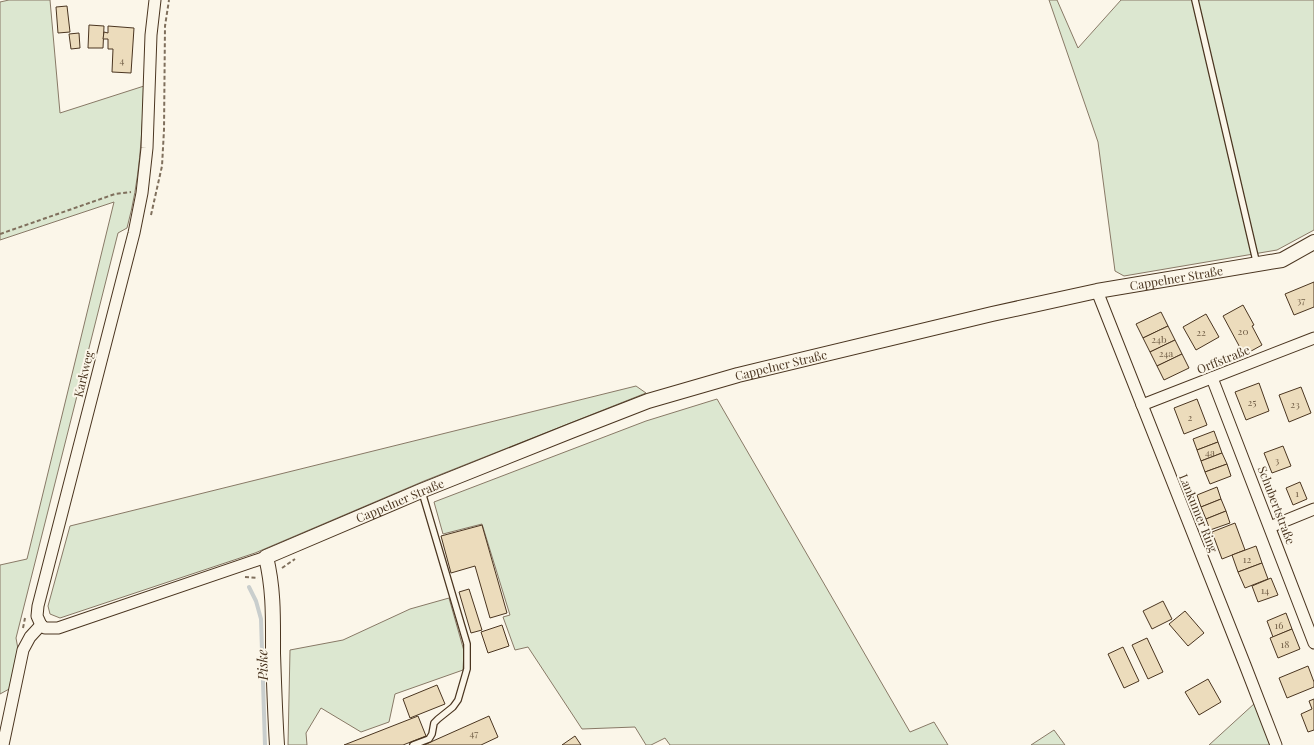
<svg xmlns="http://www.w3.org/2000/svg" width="1314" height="745" viewBox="0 0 1314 745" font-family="'Playfair Display',serif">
	<rect width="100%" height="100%" fill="#fbf6e9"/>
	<g fill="#dce7d0" stroke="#887966">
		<path d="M9 0H50L60 113 144 86C142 135 140 180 127 228L118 233 16 638 18 649 11 688 0 694V565L27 559 114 202 0 240V2Z"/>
		<polygon points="1049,0 1057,0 1078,48 1121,0 1314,0 1314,230 1277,250 1124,276 1115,271 1098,142"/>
		<polygon points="636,386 646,393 424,481 255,553 60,618 50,614 48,606 70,526"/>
		<polygon points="717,399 910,732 934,722 948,745 670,745 665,738 651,745 646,745 635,727 582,729 528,647 515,650 503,617 510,615 482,524 443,534 434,502 646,421"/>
		<polygon points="449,598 464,651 463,670 395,694 389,722 361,732 321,708 306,733 307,745 288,745 290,650 343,640 410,609"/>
		<polygon points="1255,703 1271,745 1209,745"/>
		<polygon points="1054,730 1065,745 1031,745"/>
	</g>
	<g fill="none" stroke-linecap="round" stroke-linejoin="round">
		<polyline stroke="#c9cecd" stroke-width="4" points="249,587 256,601 261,619 265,745"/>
	</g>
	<g fill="#ecdcbc" stroke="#4a3520">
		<polygon points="67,6 70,32 58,33 56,7"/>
		<polygon points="89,25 104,26 103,48 88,48"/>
		<polygon points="108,26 134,28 131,73 112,72 113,49 108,49 108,39 103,39 104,32 108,33"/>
		<polygon points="79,33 80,48 71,49 69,34"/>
		<polygon points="1314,282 1314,307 1294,315 1285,294"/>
		<polygon points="1243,305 1254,325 1252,326 1262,345 1244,355 1223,316"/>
		<polygon points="1161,312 1168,326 1143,338 1136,324"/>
		<polygon points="1206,314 1219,337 1196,350 1183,327"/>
		<polygon points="1168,326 1175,340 1150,352 1143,338"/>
		<polygon points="1175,340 1182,354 1157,366 1150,352"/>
		<polygon points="1182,354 1189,368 1164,380 1157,366"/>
		<polygon points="1259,383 1269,411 1246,420 1235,392"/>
		<polygon points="1301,387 1311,413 1289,422 1279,395"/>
		<polygon points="1197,399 1207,425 1184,434 1174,408"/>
		<polygon points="1214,431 1218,442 1197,450 1193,439"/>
		<polygon points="1218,442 1222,453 1201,461 1197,450"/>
		<polygon points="1283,446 1291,466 1272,473 1264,453"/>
		<polygon points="1222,453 1227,464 1205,472 1201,461"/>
		<polygon points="1227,464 1231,476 1210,484 1205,472"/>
		<polygon points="1300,482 1307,499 1293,505 1286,488"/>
		<polygon points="1217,487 1221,499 1201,507 1197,495"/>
		<polygon points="1221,499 1226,511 1206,519 1201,507"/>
		<polygon points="1226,511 1230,523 1210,530 1206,519"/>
		<polygon points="1235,523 1245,550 1222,559 1212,532"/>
		<polygon points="482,525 507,613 490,618 475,566 451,573 441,536"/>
		<polygon points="1256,546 1262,563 1238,572 1232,555"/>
		<polygon points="1262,563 1268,579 1245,588 1238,572"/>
		<polygon points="1271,578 1278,595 1258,602 1252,586"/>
		<polygon points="469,589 482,630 471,633 459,592"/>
		<polygon points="1163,601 1172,619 1152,629 1143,611"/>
		<polygon points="1185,611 1204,633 1188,646 1169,624"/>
		<polygon points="1286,613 1292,629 1273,637 1267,621"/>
		<polygon points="502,625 509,646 488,653 481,632"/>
		<polygon points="1292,629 1300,649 1278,658 1270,638"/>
		<polygon points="1147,638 1163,672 1148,679 1132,645"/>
		<polygon points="1123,647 1139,681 1124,688 1108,654"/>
		<polygon points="1308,666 1314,682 1314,687 1287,698 1279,678"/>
		<polygon points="1208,679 1221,702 1199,715 1185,692"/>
		<polygon points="437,685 445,704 410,718 403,699"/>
		<polygon points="1314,699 1314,730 1308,732 1301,714 1312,709 1309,701"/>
		<polygon points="418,716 426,736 403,745 344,745"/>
		<polygon points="489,716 498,737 481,745 424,745"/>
		<polygon points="575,736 581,745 562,745"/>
	</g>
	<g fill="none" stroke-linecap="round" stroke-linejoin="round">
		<defs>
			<g id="service">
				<polyline points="1195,0 1257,265"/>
				<polyline points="413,745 429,739 432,734 434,723 438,719 453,707 458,700 467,669 467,644 422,492"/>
			</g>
			<g id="minor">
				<polyline points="1097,291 1245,665 1276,745"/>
				<polyline points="1212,378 1314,643"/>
				<polyline points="1142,405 1314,338"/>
				<polyline points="1270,527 1314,509"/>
				<polyline points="41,625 37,616 38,606 134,233 142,193 147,148 151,35 155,0"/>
				<polyline points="41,625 45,628 58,628 266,557"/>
				<polyline points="3,745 23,650 30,637 41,625"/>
			</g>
			<g id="tertiary">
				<path id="s1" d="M277 745C275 714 274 683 273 653 273 619 274 590 266 557L421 491 571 431 648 401 738 375 992 314 1097 291 1282 260 1314 242"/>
			</g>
		</defs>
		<use href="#service" stroke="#4a3520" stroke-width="8"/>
		<use href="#minor" stroke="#4a3520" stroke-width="13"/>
		<use href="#tertiary" stroke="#4a3520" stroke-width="16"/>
		<g stroke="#7f6f5c" stroke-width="2" stroke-dasharray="4 2.5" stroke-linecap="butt">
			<polyline points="151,215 162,166 164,130 165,26 169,0"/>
			<polyline points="0,234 115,194 131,192"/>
			<polyline points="282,568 295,559"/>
			<polyline points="245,577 258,578"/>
			<polyline points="23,628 25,618"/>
		</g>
		<use href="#service" stroke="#fbf6e9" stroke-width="5.5"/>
		<use href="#minor" stroke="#fbf6e9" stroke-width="11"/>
		<use href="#tertiary" stroke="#fbf6e9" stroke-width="14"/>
	</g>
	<g text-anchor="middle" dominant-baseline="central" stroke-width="4" stroke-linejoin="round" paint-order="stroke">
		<g font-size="10" fill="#725f47">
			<text x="122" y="60">4</text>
			<text x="1301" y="300">37</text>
			<text x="1243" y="331">20</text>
			<text x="1201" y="332">22</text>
			<text x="1159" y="339">24b</text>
			<text x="1166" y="353">24a</text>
			<text x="1252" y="402">25</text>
			<text x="1295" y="404">23</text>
			<text x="1190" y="417">2</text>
			<text x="1210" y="452">4a</text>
			<text x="1277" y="460">3</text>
			<text x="1297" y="493">1</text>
			<text x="1247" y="559">12</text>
			<text x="1265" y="590">14</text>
			<text x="1279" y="625">16</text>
			<text x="1285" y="644">18</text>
			<text x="474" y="733">47</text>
		</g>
		<g font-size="12" fill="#4a3520" stroke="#fbf6e9">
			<text stroke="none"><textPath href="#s1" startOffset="1144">Cappelner Straße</textPath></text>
			<text transform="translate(1223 359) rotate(-22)">Orffstraße</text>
			<text stroke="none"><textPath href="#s1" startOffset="739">Cappelner Straße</textPath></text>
			<text transform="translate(83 374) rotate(-76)">Karkweg</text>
			<text stroke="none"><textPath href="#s1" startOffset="334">Cappelner Straße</textPath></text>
			<text transform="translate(1277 505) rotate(69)">Schubertstraße</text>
			<text transform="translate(1199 513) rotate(68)">Lankumer Ring</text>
		</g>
		<g font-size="14" font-style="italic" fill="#4a3520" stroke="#fbf6e9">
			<text transform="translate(262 665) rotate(-92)">Piske</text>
		</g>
	</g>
</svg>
